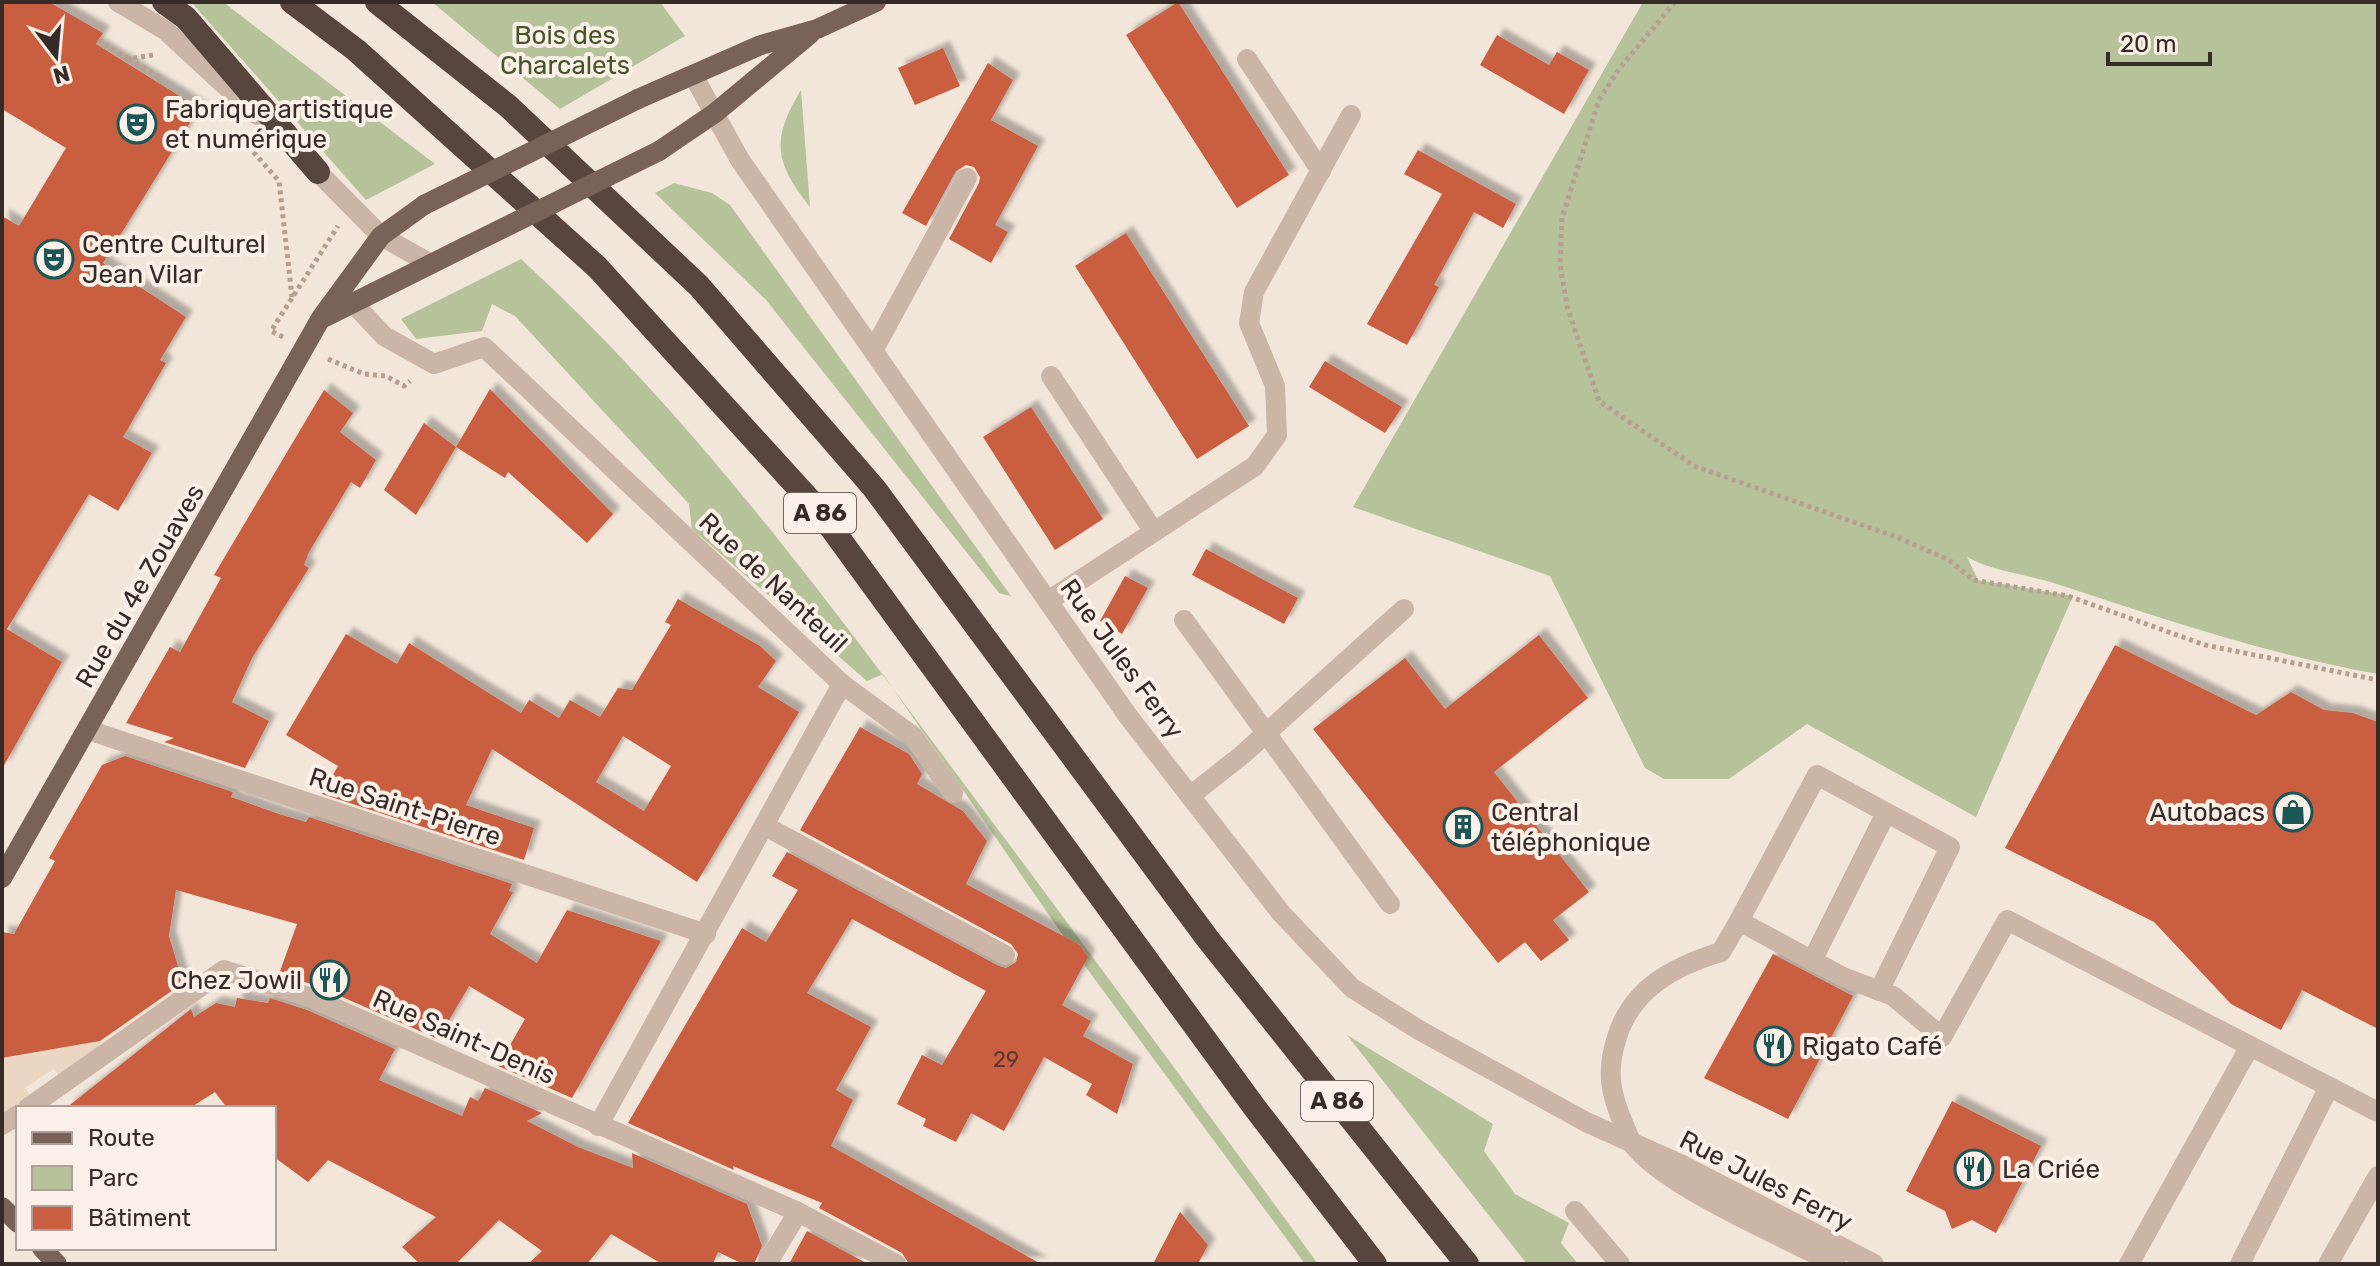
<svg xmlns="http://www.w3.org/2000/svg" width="2380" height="1266" viewBox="0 0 2380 1266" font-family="Rubik,sans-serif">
	<defs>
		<filter id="shadow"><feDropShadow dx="7" dy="-7" stdDeviation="2" flood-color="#0004"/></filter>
	</defs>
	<rect width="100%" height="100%" fill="#f2e6da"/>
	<g fill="#b6c29a">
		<polygon points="191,2 223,2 435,164 366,200"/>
		<polygon points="432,2 660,2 685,36 560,109"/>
		<path d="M1643 2H2378V674C2270 655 2164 619 2060 585 2028 574 1997 573 1967 557L1978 580 2073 596 1976 817 1807 724 1729 779H1664L1645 768 1550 576 1353 507Z"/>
		<path d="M801 90 810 207C774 162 771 139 801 90Z"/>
		<polygon points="674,183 712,193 730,205 1011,596 999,593 766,300 655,193"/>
		<path d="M521 259C685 409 818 587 950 765 1074 931 1196 1097 1318 1264H1305L1071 947 883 674 867 681 692 529 689 504 515 316 492 304 482 331 416 339 401 319Z"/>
		<polygon points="1347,1035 1493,1124 1484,1151 1515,1194 1569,1223 1561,1243 1578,1264 1527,1264"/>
	</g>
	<polygon fill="#ebd7c1" points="103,1031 99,1049 60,1076 54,1069 25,1088 31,1096 2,1116 2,1059 83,1044"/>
	<g fill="#c95e41" fill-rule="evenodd" filter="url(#shadow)">
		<polygon points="2,2 49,2 103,33 96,44 199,108 103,263 186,317 160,360 166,363 123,437 152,453 118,511 89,494 7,629 62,662 2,769 2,216 19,226 66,148 2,109"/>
		<polygon points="1178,2 1289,175 1237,208 1126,35"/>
		<polygon points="1497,35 1549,65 1557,52 1589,70 1564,114 1480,65"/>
		<polygon points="943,48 960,86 915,105 898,68"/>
		<polygon points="988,63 1013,80 991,120 1038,146 995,225 1008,232 991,263 949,239 979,183 980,177 974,167 966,165 956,171 926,226 902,213"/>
		<polygon points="1418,150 1516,204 1503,228 1474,212 1434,285 1439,287 1407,345 1367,324 1442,194 1404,174"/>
		<polygon points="1126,233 1249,426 1197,459 1075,266"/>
		<polygon points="1325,361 1402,407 1385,433 1309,387"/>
		<polygon points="490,389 613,514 587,543 508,472 505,478 456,447 416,515 384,490 424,423 456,447"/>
		<polygon points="324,390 353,413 340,432 376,460 360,488 351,482 309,552 304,565 309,568 252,658 232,702 269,721 245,768 164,742 174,738 126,723 170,647 180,652 221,578 214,575"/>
		<polygon points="1031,407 1103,519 1055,550 983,437"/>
		<polygon points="1206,549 1298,598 1284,624 1192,575"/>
		<polygon points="1125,576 1148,588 1122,634 1100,621"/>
		<path d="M678 599 760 646 776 661 758 687 799 712 697 882 492 749 466 805 534 828 524 860 322 794 338 766 286 735 346 634 397 664 409 643 521 713 529 700 559 718 570 700 600 717 618 688 632 690 671 625 665 622ZM623 736 671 766 644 811 596 782Z"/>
		<polygon points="1539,635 1588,698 1494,772 1589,892 1553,920 1569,940 1541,961 1525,942 1498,963 1313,729 1405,658 1445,709"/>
		<polygon points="2115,645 2256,715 2291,692 2324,710 2353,713 2378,722 2378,1029 2302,990 2281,1030 2231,1004 2154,922 2005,848"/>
		<polygon points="860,727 909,754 922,774 917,784 963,811 987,841 966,884 1080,945 1088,957 1062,1005 1091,1021 1083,1036 1133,1064 1117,1114 1086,1095 1092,1084 1044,1057 1004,1131 971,1113 956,1142 923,1126 926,1119 897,1104 922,1055 942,1065 986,991 852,919 807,993 871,1027 836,1090 853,1100 831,1146 1041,1264 909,1264 902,1253 819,1208 822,1203 733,1166 734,1170 628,1123 742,928 766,942 798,890 772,876 787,852 999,966 1006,968 1016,962 1018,954 1011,944 800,830"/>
		<polygon points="125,756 233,792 231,797 279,814 306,822 309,817 512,884 509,891 513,892 490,934 537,963 567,910 661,941 572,1098 498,1066 525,1019 469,986 438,1039 317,986 279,974 297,924 176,890 169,936 183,983 100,1041 2,1058 2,932 14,934 55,861 49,858 102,765"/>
		<polygon points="1773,954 1853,996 1788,1119 1704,1078"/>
		<polygon points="237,998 268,1003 270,998 307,1010 395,1049 379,1080 462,1116 470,1097 478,1101 485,1088 542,1113 527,1121 578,1147 633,1168 632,1153 747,1204 762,1246 754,1264 743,1264 718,1252 713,1264 662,1264 611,1234 587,1264 528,1264 542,1251 499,1220 456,1264 420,1264 402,1247 436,1217 328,1160 308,1182 274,1157 274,1108 227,1108 215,1092 190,1108 66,1108 191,1009 194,1017 216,1003 235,1007"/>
		<polygon points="1952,1101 2041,1146 1996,1233 1972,1220 1952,1229 1945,1211 1906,1191"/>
		<polygon points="1180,1212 1208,1245 1198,1264 1153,1264"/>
		<polygon points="807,1231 868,1264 789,1264"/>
	</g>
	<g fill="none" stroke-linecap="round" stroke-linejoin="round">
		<g stroke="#b69f90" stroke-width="5" stroke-dasharray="4 4" stroke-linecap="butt">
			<polyline points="1675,2 1619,69 1599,100 1562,218 1560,264 1567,306 1599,401 1694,466 1899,538 1949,560 1973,580 2068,596 2205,645 2378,680"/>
			<polyline points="98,40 129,59"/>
			<polyline points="153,55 129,59 161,78 158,83"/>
			<polyline points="243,140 279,181 292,297"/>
			<polyline points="283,337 271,331 338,226"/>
			<polyline points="328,359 364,374 386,376 404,386 410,381"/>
		</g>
		<g stroke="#cbb5a6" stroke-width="20">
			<polyline points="118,2 165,30 257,115"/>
			<polyline points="1247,59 1321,171"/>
			<polyline points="693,75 740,160 1128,716 1281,913 1352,988 1419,1030 1586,1122 1682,1165 1874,1264"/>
			<polyline points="307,161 381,236 431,264"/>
			<polyline points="353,303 384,336 434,364 484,347 842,684 598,1126"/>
			<polyline points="873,351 967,178"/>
			<polyline points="1051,376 1154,532"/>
			<polyline points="1048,601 1255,466 1277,435 1275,386 1249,323 1254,292 1351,115"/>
			<polyline points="1184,620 1390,904"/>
			<polyline points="842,684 913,736 953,793"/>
			<polyline points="88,730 706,934"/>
			<polyline points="1190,796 1242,755 1404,609"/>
			<polyline points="765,826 1005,955"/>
			<polyline points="1739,921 1817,775 1950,847 1879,991"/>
			<polyline points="1812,961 1886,813"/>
			<polyline points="2250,1046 2378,1112"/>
			<polyline points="28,1108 224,970 312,998 798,1212 896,1264"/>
			<polyline points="2,1125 18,1115"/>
			<polyline points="1575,1211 1620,1264"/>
			<polyline points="767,1264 798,1212"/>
			<path d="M1836 1264C1783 1237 1670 1189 1635 1147 1630 1141 1627 1132 1624 1125 1610 1093 1606 1071 1617 1037 1632 988 1675 966 1721 952L1739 921 1843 977 1893 996 1942 1037 2007 920 2250 1046 2129 1264"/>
			<polyline points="2240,1264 2329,1087"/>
			<polyline points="2328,1264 2378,1176"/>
		</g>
		<g stroke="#796258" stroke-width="20">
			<polyline points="638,99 761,45 817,29 876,2"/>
			<polyline points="659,151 715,113 810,34"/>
			<polyline points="325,317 465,247"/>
			<polyline points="2,878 321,318 381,236 424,205"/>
			<polyline points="2,1207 18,1223"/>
			<polyline points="42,1248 57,1264"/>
		</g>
		<g stroke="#58453e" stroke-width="24">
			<polyline points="164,2 186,18 318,172"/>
			<polyline points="292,2 356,50 597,267 816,507 1255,1108 1375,1264"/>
			<polyline points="377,2 508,106 699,286 874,488 1207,938 1467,1264"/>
		</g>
		<g stroke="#796258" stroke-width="20">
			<polyline points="424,205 638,99"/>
			<polyline points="465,247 659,151"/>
		</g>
	</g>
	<defs>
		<symbol id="theatre-ring" viewBox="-11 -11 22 22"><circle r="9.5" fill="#faf0e7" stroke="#1b5759" stroke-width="1.5"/><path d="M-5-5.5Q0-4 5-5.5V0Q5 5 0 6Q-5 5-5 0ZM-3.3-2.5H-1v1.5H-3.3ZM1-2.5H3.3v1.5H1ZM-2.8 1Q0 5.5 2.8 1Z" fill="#1b5759"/></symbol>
		<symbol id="shop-ring" viewBox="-11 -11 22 22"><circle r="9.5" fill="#faf0e7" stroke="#1b5759" stroke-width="1.5"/><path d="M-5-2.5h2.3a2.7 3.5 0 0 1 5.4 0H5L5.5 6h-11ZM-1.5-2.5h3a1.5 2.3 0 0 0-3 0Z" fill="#1b5759"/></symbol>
		<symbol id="building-ring" viewBox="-11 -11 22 22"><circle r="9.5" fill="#faf0e7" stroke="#1b5759" stroke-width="1.5"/><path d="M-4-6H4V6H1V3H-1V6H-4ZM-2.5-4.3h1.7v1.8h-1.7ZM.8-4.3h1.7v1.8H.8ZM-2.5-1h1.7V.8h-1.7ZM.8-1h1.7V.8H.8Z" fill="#1b5759"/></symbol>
		<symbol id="restaurant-ring" viewBox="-11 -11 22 22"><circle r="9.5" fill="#faf0e7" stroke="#1b5759" stroke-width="1.5"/><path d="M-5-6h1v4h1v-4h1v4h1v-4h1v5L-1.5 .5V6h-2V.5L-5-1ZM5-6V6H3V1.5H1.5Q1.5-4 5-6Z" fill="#1b5759"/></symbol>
	</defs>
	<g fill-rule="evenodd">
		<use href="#theatre-ring" x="115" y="102" width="44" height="44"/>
		<use href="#theatre-ring" x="32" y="237" width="44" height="44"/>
		<use href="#shop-ring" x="2271" y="790" width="44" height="44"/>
		<use href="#building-ring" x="1441" y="805" width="44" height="44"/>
		<use href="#restaurant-ring" x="308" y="958" width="44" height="44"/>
		<use href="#restaurant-ring" x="1752" y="1024" width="44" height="44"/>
		<use href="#restaurant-ring" x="1952" y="1147" width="44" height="44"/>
	</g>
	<g text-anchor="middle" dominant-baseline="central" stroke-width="8" stroke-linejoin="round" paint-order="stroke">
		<g font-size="22" fill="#5b382e">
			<text x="1006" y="1059">29</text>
		</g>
		<g fill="#faf0e7" stroke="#716661" stroke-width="2">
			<rect x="784" y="493" width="72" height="40" rx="6"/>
			<rect x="1301" y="1081" width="72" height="40" rx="6"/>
		</g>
		<g font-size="24" font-weight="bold" fill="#362b27">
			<text x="820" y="513">A 86</text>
			<text x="1337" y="1101">A 86</text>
		</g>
		<g font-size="26" fill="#47552a" stroke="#faf0e7">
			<text x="565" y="35">Bois des<tspan x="565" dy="30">Charcalets</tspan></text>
		</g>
		<g font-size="26" fill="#362b27" stroke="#faf0e7" text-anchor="start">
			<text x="165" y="109">Fabrique artistique<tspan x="165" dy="30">et numérique</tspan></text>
			<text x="82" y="244">Centre Culturel<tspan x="82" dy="30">Jean Vilar</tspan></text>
			<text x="1491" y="812">Central<tspan x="1491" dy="30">téléphonique</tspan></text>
			<text x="2265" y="812" text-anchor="end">Autobacs</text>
			<text x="302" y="980" text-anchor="end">Chez Jowil</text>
			<text x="1802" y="1046">Rigato Café</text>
			<text x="2002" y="1169">La Criée</text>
		</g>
		<g font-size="26" fill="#362b27" stroke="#faf0e7">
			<text transform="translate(773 583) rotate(43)">Rue de Nanteuil</text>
			<text transform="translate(140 586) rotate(-60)">Rue du 4e Zouaves</text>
			<text transform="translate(1122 659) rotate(54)">Rue Jules Ferry</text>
			<text transform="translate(405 807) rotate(18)">Rue Saint-Pierre</text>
			<text transform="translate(464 1037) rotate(24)">Rue Saint-Denis</text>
			<text transform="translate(1766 1181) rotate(27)">Rue Jules Ferry</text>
		</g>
	</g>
	<rect width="2380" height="1266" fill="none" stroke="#362b27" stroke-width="8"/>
	<rect x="16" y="1106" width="260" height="144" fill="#faf0e7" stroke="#aca19a" stroke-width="2"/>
	<rect x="32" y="1132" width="40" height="12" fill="#796258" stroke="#aca19a" stroke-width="2"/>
	<text x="88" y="1146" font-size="24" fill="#362b27">Route</text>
	<rect x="32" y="1166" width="40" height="24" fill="#b6c29a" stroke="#aca19a" stroke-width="2"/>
	<text x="88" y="1186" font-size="24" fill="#362b27">Parc</text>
	<rect x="32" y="1206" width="40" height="24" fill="#c95e41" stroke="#aca19a" stroke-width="2"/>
	<text x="88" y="1226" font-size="24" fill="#362b27">Bâtiment</text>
	<g transform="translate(56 56) rotate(164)" stroke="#faf0e7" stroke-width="6" paint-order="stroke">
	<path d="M0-6L14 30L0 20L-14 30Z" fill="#362b27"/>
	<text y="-12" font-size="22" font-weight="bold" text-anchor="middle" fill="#362b27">N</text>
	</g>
	<path d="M2108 52v12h102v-12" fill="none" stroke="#362b27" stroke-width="4"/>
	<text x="2120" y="52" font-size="24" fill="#362b27" stroke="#faf0e7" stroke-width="6" paint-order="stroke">20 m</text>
</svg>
